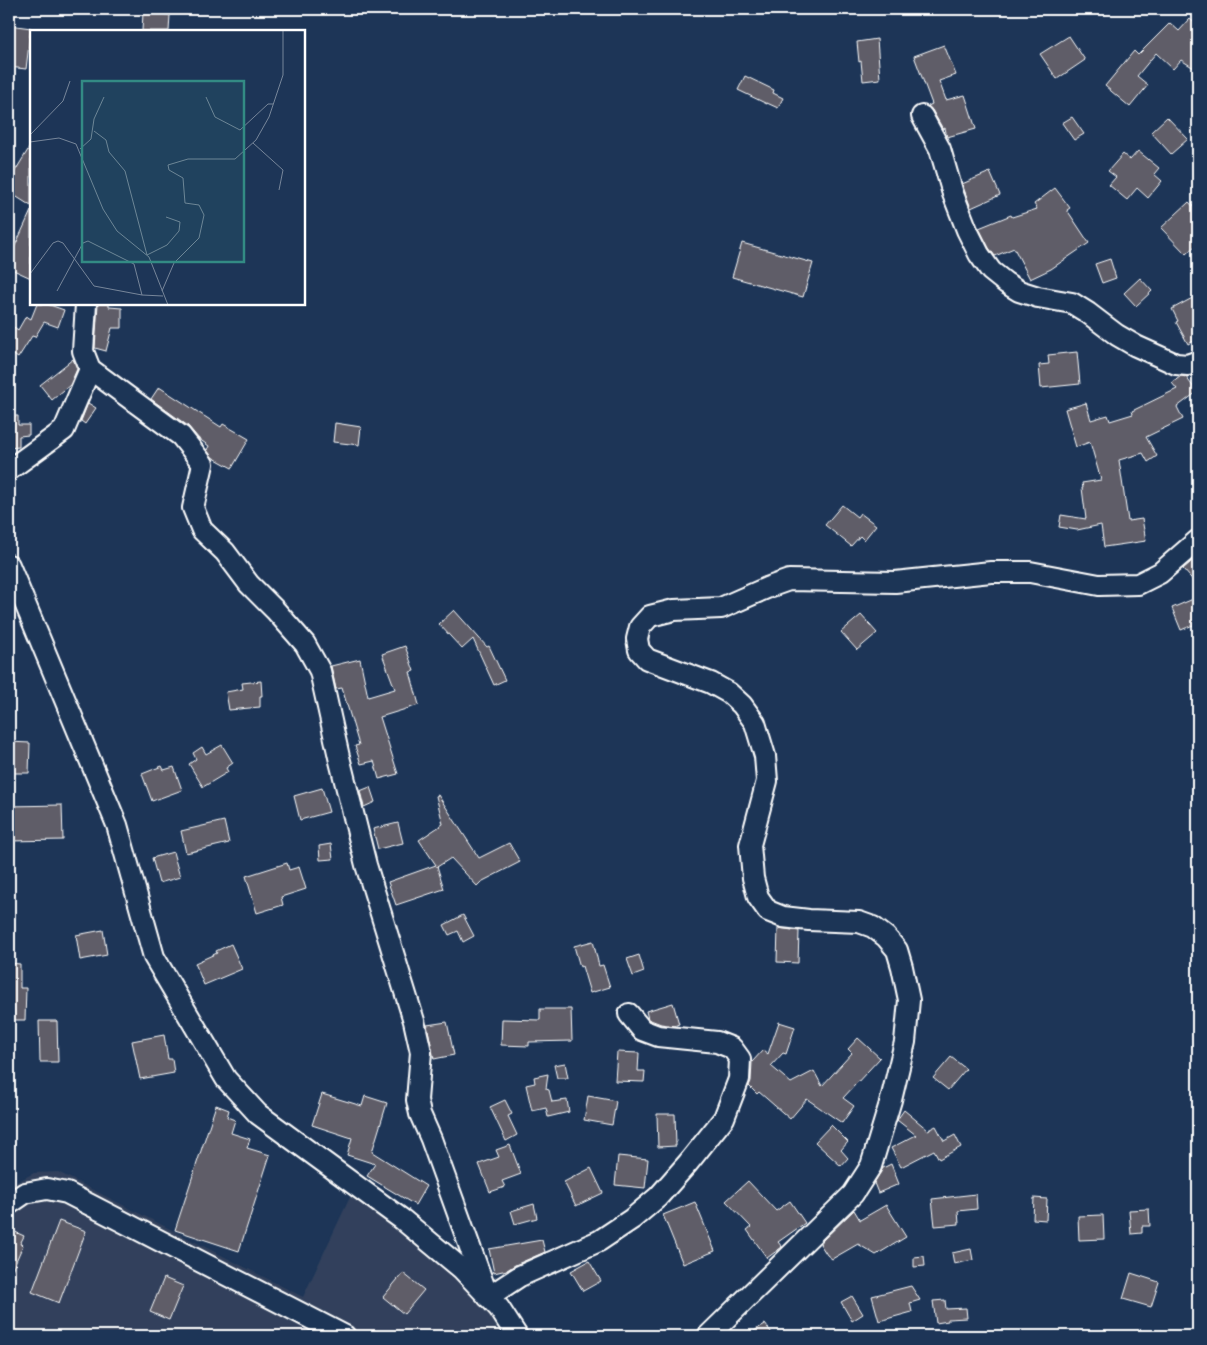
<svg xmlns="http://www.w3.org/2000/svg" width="1207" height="1345" viewBox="0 0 1207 1345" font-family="Pangolin,sans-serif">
	<rect width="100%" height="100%" fill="#1d3557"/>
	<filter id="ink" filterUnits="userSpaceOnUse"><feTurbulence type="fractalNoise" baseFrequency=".02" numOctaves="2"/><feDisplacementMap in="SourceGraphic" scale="10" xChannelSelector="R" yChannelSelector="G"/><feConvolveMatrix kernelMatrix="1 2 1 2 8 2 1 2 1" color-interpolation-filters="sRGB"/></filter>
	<g filter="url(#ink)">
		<polygon fill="#30415c" points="58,1172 303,1297 351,1195 418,1246 482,1300 508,1336 9,1336 9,1190 13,1184 34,1173"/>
		<g fill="#5e5d68" stroke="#fff">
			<polygon points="143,13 170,15 169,31 142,31"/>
			<polygon points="1190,19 1198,26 1198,61 1194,68 1181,60 1173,69 1156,53 1137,76 1148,85 1130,107 1105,86 1134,51 1138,55 1170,23 1179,31"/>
			<polygon points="9,25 31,28 26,69 9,67"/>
			<polygon points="1069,36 1085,60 1057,79 1040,54"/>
			<polygon points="877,39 880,79 863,81 861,61 859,62 857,42"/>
			<polygon points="944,45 956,75 939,81 946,100 965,95 976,129 947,137 945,128 943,129 932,110 928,106 932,104 914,56"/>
			<polygon points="745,76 774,90 773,93 783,98 778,108 767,103 767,104 738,90"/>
			<polygon points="1072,117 1084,134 1074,140 1062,123"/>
			<polygon points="1167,117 1188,139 1171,154 1151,132"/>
			<polygon points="31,145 31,206 9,192 9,181"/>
			<polygon points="1138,151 1159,168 1154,174 1162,181 1148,198 1137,188 1127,200 1109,185 1116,177 1108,171 1123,154 1130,160"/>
			<polygon points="990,172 1000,195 971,208 962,184"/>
			<polygon points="1055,188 1070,208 1067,210 1089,243 1051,269 1030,279 1014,248 995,256 989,248 979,228 1011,215 1012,217 1037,209 1034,204"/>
			<polygon points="1189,202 1198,212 1198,216 1193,221 1198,226 1198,243 1186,254 1161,228"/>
			<polygon points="31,211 31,278 9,268 9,259"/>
			<polygon points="742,243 813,263 803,297 732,277"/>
			<polygon points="1110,259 1116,278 1102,283 1095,264"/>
			<polygon points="1140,278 1152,291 1136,306 1124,293"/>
			<polygon points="1198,295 1198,339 1188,344 1176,322 1178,321 1172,309"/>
			<polygon points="37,304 47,304 64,310 58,327 44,322 35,337 32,336 18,358 9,352 9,335 14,327 18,330 26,316 31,319"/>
			<polygon points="98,304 109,304 109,307 122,308 122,328 112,328 106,351 95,348"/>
			<polygon points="1077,352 1080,384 1041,388 1039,365 1049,364 1048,355"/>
			<polygon points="73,359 77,369 70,385 52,400 40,385"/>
			<polygon points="1181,376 1186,377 1197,392 1177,407 1183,419 1146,437 1157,456 1148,462 1143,453 1119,460 1128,521 1142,519 1146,541 1104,547 1101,525 1077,530 1059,527 1061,515 1086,519 1082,488 1083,488 1082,483 1101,480 1090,442 1076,447 1065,409 1086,403 1091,420 1108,415 1110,421 1133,414 1132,411 1177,389 1172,383"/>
			<polygon points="159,387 221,427 223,424 249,439 232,468 212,457 207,450 209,446 199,439 188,426 151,399"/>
			<polygon points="88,403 96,408 85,424 81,421"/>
			<polygon points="9,416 18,416 18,425 29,425 29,435 19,436 19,447 9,448"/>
			<polygon points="335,423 361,427 359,445 333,442"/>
			<polygon points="842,505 857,517 860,513 876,525 864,540 860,536 851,546 825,525"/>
			<polygon points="1198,556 1198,586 1183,569"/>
			<polygon points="1198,597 1198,623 1181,630 1172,608"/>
			<polygon points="454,610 487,647 489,646 505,680 494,685 473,639 462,649 439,624"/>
			<polygon points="861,615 877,633 857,650 841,632"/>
			<polygon points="405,646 414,671 410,672 419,705 380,717 398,774 379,779 374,761 361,764 355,746 359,745 342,688 336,689 331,666 360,659 368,697 395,689 382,654"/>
			<polygon points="261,681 262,696 260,696 260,707 229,710 226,692 243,689 242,683"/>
			<polygon points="9,742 30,743 29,773 9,773"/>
			<polygon points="222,745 233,763 226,768 228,772 203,787 189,764 196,759 193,753 202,747 206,754"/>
			<polygon points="162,766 164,770 174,767 182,790 152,801 142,774"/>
			<polygon points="370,787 375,802 364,807 360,791"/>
			<polygon points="322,788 329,812 300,820 294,796"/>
			<polygon points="438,795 479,858 509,843 520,862 481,882 477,886 451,858 437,867 437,866 444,889 396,905 388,882 436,865 419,840 443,824 436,796"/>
			<polygon points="62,805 63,840 9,841 9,806"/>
			<polygon points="224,821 229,843 186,853 181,831"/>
			<polygon points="398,823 403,843 378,849 373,829"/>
			<polygon points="331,844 333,859 320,860 319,846"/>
			<polygon points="173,852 180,877 159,883 152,858"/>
			<polygon points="287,863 289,870 299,867 306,889 281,897 283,905 257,913 246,876"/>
			<polygon points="463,915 474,936 463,942 458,931 449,935 444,925"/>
			<polygon points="778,928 799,931 798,963 777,962"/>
			<polygon points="103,930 107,955 80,960 76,935"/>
			<polygon points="593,941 599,966 603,965 610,987 590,993 582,966 580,967 574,946"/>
			<polygon points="231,944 242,969 204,985 195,963 217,953 216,951"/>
			<polygon points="639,955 644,972 633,976 627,959"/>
			<polygon points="9,963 20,964 20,988 26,988 25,1020 9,1020"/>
			<polygon points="673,1003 679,1024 674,1026 661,1024 648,1019 646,1011"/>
			<polygon points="540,1009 571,1009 572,1041 529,1042 529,1046 501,1045 502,1019 540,1020"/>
			<polygon points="39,1021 57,1021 58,1062 40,1062"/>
			<polygon points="447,1022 454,1055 434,1059 427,1025"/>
			<polygon points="779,1022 795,1027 786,1054 783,1053 771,1066 791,1083 814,1071 822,1086 852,1053 848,1049 858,1038 880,1058 843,1098 854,1106 842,1123 807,1099 790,1119 759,1092 757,1094 749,1086 751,1081 752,1062 763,1050 768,1054"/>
			<polygon points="164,1035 168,1059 172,1059 174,1073 140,1079 132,1041"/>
			<polygon points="617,1052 639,1053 638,1071 645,1071 644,1082 615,1081"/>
			<polygon points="951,1057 966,1069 948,1090 933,1078"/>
			<polygon points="565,1063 568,1078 557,1078 554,1065"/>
			<polygon points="548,1074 546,1089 549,1090 552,1102 567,1100 569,1112 548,1117 546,1108 532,1111 526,1085 535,1083 534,1077"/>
			<polygon points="322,1094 362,1106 365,1096 387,1103 372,1152 426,1186 415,1205 367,1176 375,1164 347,1155 352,1138 312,1125"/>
			<polygon points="588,1096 616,1101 612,1125 584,1120"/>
			<polygon points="505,1100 512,1114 508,1116 517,1135 506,1141 490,1107"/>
			<polygon points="216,1105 229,1110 227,1117 235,1120 231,1133 250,1139 247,1148 270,1155 239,1251 175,1230"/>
			<polygon points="904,1110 928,1130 936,1126 944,1141 955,1135 961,1147 939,1159 934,1150 901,1167 891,1148 916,1135 897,1120"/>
			<polygon points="657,1114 675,1114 676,1146 658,1147"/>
			<polygon points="831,1125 848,1142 841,1150 848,1158 841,1166 815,1142"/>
			<polygon points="510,1145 521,1174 502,1181 505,1187 490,1192 479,1164 499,1157 496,1150"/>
			<polygon points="618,1156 648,1159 645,1188 615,1185"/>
			<polygon points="891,1164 899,1184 878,1193 874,1183 883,1168"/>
			<polygon points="591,1168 603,1193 576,1206 564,1182"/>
			<polygon points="748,1181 776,1211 790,1201 805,1223 778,1242 782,1247 767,1258 747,1230 751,1227 726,1201"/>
			<polygon points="976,1194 977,1209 958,1211 959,1224 935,1226 932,1199"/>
			<polygon points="1034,1198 1047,1199 1046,1220 1033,1219"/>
			<polygon points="695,1202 715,1251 683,1264 663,1215"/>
			<polygon points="534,1204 537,1218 515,1224 511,1211"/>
			<polygon points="886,1205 906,1237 876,1255 858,1244 832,1259 827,1255 820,1244 823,1240 854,1210 860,1220"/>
			<polygon points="1149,1209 1150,1226 1142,1226 1142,1233 1131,1234 1129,1210"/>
			<polygon points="1103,1215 1104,1239 1079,1240 1078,1216"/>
			<polygon points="59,1221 86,1231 59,1303 32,1292"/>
			<polygon points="13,1231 24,1236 20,1244 23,1245 9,1277 9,1239"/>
			<polygon points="542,1240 545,1252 515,1265 507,1270 494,1273 489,1249"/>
			<polygon points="971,1249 973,1260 954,1264 952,1253"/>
			<polygon points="924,1256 925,1266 914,1267 914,1257"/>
			<polygon points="589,1261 601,1281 583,1291 571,1271"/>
			<polygon points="403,1273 424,1290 404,1314 383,1297"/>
			<polygon points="1131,1273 1159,1282 1151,1307 1123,1299"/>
			<polygon points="164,1278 183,1286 169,1320 150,1312"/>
			<polygon points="911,1286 920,1300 910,1303 912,1312 879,1321 872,1296"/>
			<polygon points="852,1296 863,1314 852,1321 841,1302"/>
			<polygon points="945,1300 946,1309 966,1308 967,1318 948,1319 948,1321 936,1323 933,1301"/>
			<polygon points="765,1324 774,1336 746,1336"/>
		</g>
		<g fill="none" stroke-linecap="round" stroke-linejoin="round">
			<defs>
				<g id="minor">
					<polyline points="922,116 940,149 953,194 967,230 979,254 991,271 1006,283 1019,291 1038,297 1072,303 1088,313 1117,335 1136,346 1176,364 1188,365 1198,361"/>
					<polyline points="90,369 181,436 203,464 193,508 202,530 225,552 249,584 276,611 305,644 320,671 339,757 366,865 414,1021 421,1052 417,1100 420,1114 431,1139 488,1297 520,1276 599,1241 632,1219 658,1197 688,1163 724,1118 739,1079 740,1059 732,1048 717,1042 658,1036 642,1030 629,1014"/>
					<polyline points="9,470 64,430 90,369 83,351 86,304"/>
					<polyline points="9,565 117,825 154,957 226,1079 258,1114 403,1220 462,1269 499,1308 517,1336"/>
					<polyline points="9,1204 25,1193 47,1189 67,1193 345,1336"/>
					<polyline points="708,1336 853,1194 871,1166 891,1100 905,1042 909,1000 902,967 897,950 886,937 873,927 859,922 809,920 783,917 768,911 758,897 753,878 750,845 767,781 765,756 755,723 742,705 729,693 711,683 647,659 639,650 637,639 640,627 650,616 674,610 721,608 769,587 789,580 895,582 991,572 1030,572 1099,585 1138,584 1160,573 1198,540"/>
				</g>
			</defs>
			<use href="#minor" stroke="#fff" stroke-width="24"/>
			<use href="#minor" stroke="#1d3557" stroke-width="20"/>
		</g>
	</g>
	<g transform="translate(30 30)">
		<rect width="275" height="275" fill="#1d3557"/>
		<path fill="none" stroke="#77869a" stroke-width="1" d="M176 67 185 87 210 100 238 74H243M64 101 76 110 79 122 95 141 117 225 137 215 149 201 150 192 136 187M0 105 33 71 40 51M0 112 29 108 46 114 73 179 87 201 119 227 138 275M223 113 253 140 249 160M50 119 61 109 64 89 74 67M0 244 23 213 28 211 33 213 64 256 112 265M27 261 53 213 58 211 104 234 112 265 133 266M132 261 144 233 169 208 174 185 169 175 155 173 153 148 139 140 138 135 158 129H205L226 110 239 87 253 45V0"/>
		<path fill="#338b84" fill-opacity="0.15" stroke="#338b84" stroke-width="2.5" d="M52 51H214V232H52Z"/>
		<rect width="275" height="275" fill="none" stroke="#fff" stroke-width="2.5"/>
	</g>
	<rect width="1207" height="1345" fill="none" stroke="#1d3557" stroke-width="30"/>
	<rect x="15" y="15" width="1177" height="1315" fill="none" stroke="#fff" stroke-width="2" filter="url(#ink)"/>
</svg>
